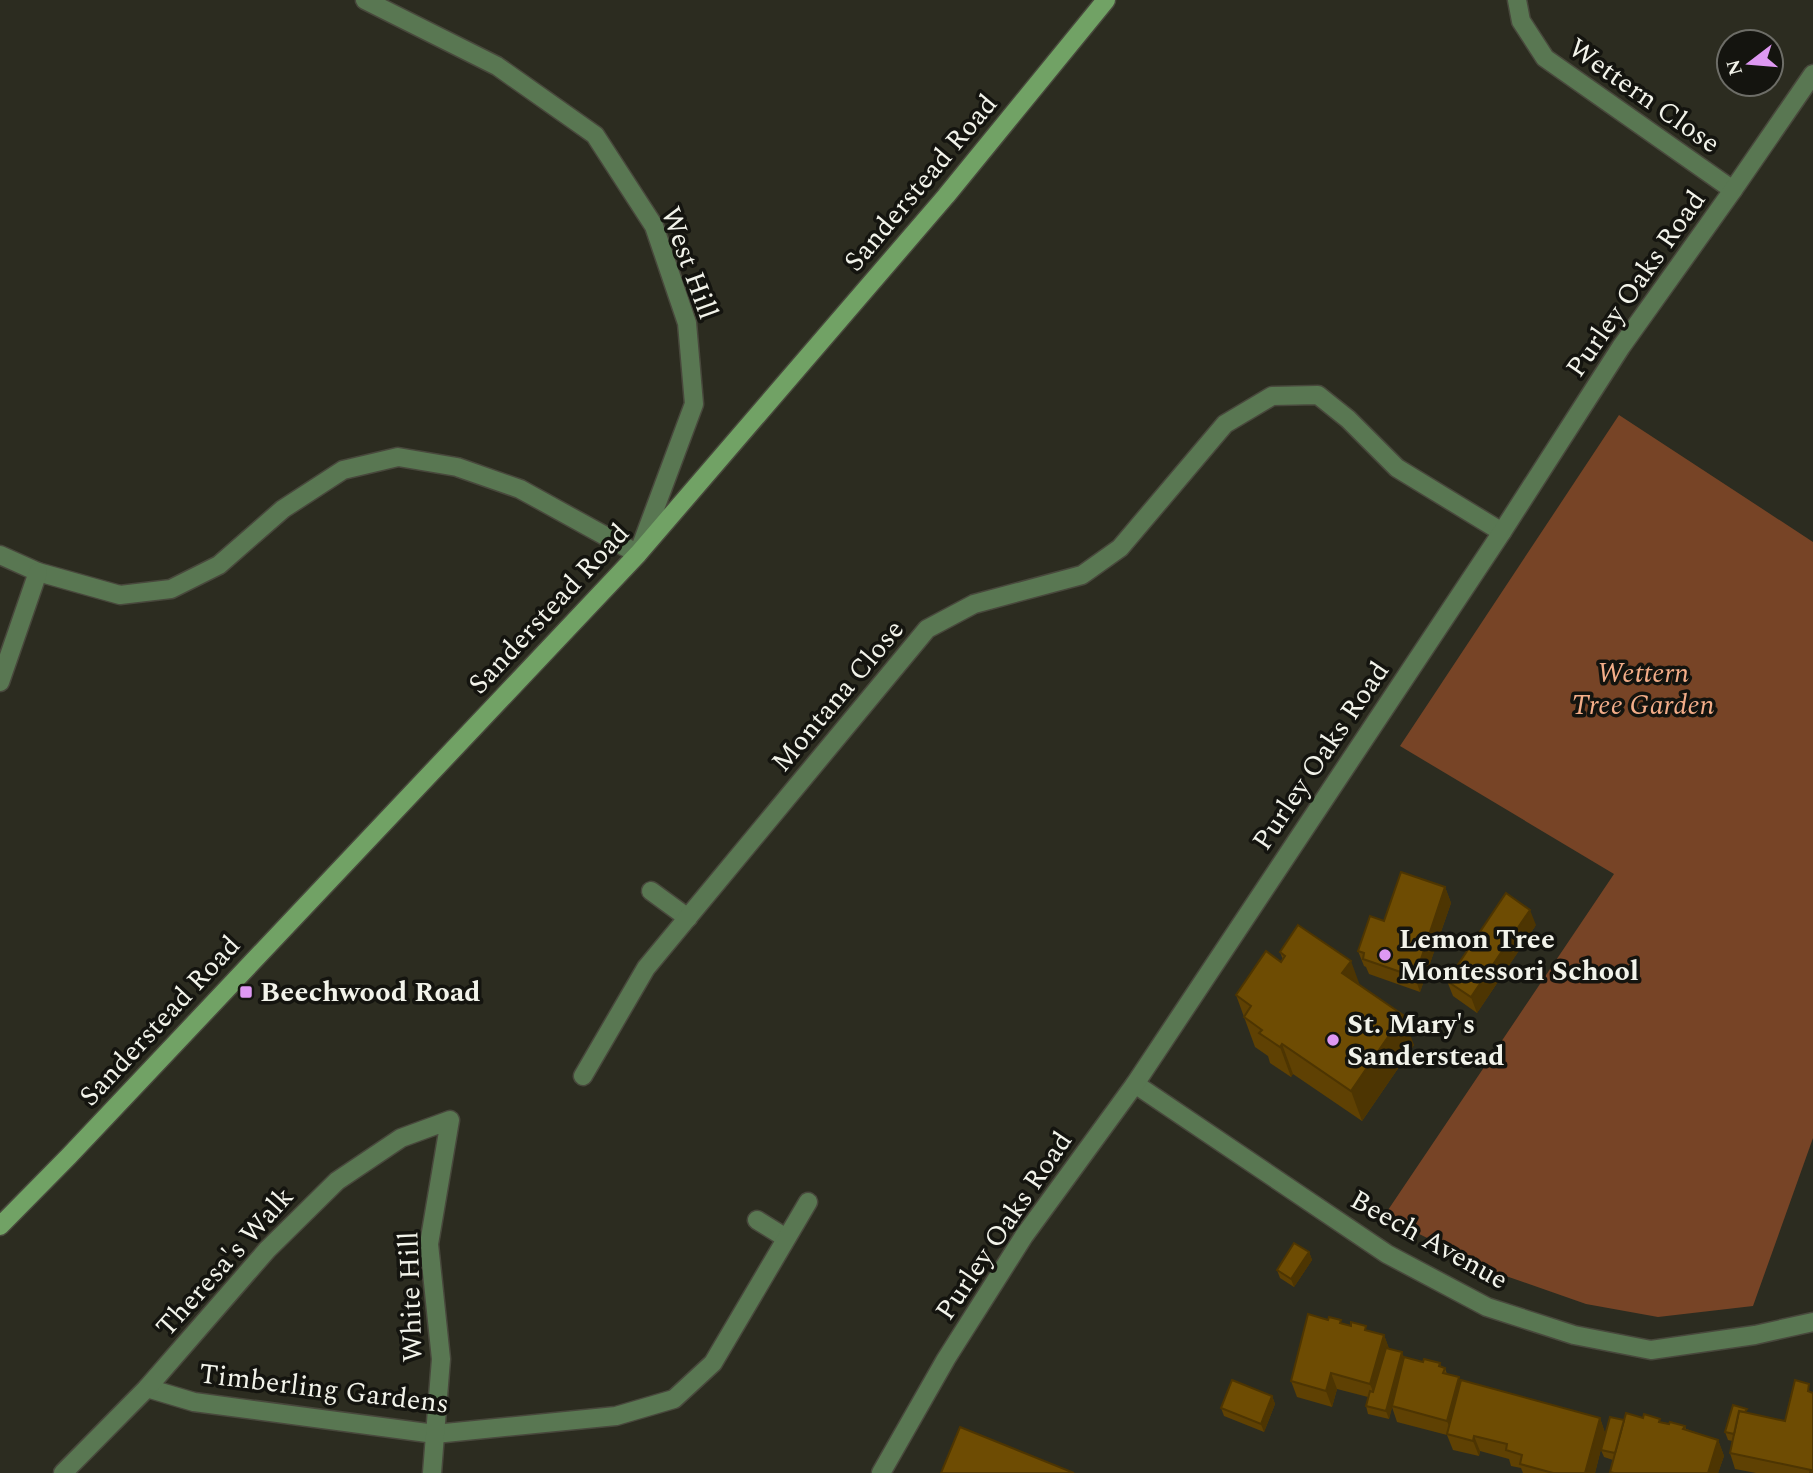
<svg xmlns="http://www.w3.org/2000/svg" width="1813" height="1473" viewBox="0 0 1813 1473" font-family="Spectral,serif">
	<rect width="100%" height="100%" fill="#2c2c20"/>
	<polygon fill="#774426" points="1619,415 1813,542 1813,1138 1753,1306 1658,1317 1586,1304 1503,1275 1415,1232 1386,1213 1614,874 1400,746"/>
	<g fill="none" stroke-linecap="round" stroke-linejoin="round">
		<defs>
			<g id="street">
				<polyline points="1517,0 1521,21 1545,58 1733,190"/>
				<polyline points="0,555 38,572 120,595 171,589 219,565 283,509 343,470 398,457 457,467 520,489 638,554 694,404 687,323 654,226 595,135 497,66 365,0"/>
				<polyline points="0,682 38,572"/>
				<polyline points="651,891 688,918"/>
				<polyline points="583,1076 646,968 927,629 974,604 1082,575 1120,548 1225,424 1272,396 1318,395 1348,419 1397,468 1502,532"/>
				<polyline points="1135,1084 1387,1254 1487,1307 1574,1335 1651,1350 1755,1335 1813,1322"/>
				<polyline points="757,1220 786,1238"/>
				<polyline points="147,1388 194,1402 435,1434 616,1416 674,1399 713,1363 808,1202"/>
				<polyline points="63,1473 147,1388 267,1250 337,1181 401,1138 450,1120 429,1244 441,1359 432,1473"/>
				<polyline points="881,1473 946,1359 1024,1236 1135,1084 1502,532 1621,347 1733,190 1813,74"/>
			</g>
			<polyline id="secondary" points="0,1226 69,1156 638,554 946,196 1106,0"/>
		</defs>
		<use href="#street" stroke="#48483c" stroke-width="21"/>
		<use href="#secondary" stroke="#48483c" stroke-width="21"/>
		<use href="#street" stroke="#597752" stroke-width="18"/>
		<use href="#secondary" stroke="#71a265" stroke-width="18"/>
	</g>
	<g fill="#5f4103">
		<polygon points="1445,887 1451,903 1420,992 1369,974 1366,967 1364,966 1358,951 1384,921"/>
		<polygon points="1536,925 1477,1013 1453,996 1447,981"/>
		<polygon points="1280,952 1359,985 1414,1045 1362,1121 1293,1074 1291,1077 1270,1063 1268,1056 1255,1047 1236,995 1281,962 1283,960"/>
		<polygon points="1309,1252 1312,1260 1294,1287 1280,1278 1277,1270"/>
		<polygon points="1342,1323 1384,1335 1389,1349 1404,1358 1423,1362 1440,1363 1441,1367 1445,1368 1447,1374 1460,1382 1600,1418 1605,1433 1595,1473 1523,1473 1521,1468 1511,1466 1509,1459 1480,1451 1479,1456 1453,1450 1447,1435 1397,1422 1392,1407 1389,1419 1368,1414 1366,1406 1368,1397 1337,1389 1332,1407 1297,1397 1291,1381"/>
		<polygon points="1272,1396 1275,1404 1264,1432 1224,1416 1221,1408"/>
		<polygon points="1748,1413 1785,1421 1813,1473 1756,1473 1735,1469 1730,1453 1732,1441 1728,1440 1725,1432"/>
		<polygon points="1624,1420 1661,1422 1685,1426 1686,1429 1718,1440 1724,1456 1718,1473 1610,1473 1613,1460 1604,1457 1601,1450"/>
	</g>
	<g fill="#4d3502">
		<polygon points="1445,887 1451,903 1420,992 1415,977"/>
		<polygon points="1530,910 1536,925 1477,1013 1471,997"/>
		<polygon points="1351,961 1362,991 1342,973"/>
		<polygon points="1403,1015 1414,1045 1362,1121 1351,1091"/>
		<polygon points="1282,1044 1293,1074 1291,1077 1280,1047"/>
		<polygon points="1309,1252 1312,1260 1294,1287 1291,1279"/>
		<polygon points="1384,1335 1390,1351 1376,1399 1370,1384"/>
		<polygon points="1402,1352 1405,1360 1389,1419 1386,1411"/>
		<polygon points="1331,1373 1337,1389 1332,1407 1326,1391"/>
		<polygon points="1459,1377 1464,1393 1453,1436 1447,1421"/>
		<polygon points="1272,1396 1275,1404 1264,1432 1261,1424"/>
		<polygon points="1600,1418 1605,1433 1595,1473 1585,1473"/>
		<polygon points="1474,1436 1480,1451 1479,1456 1473,1441"/>
		<polygon points="1718,1440 1724,1456 1718,1473 1708,1473"/>
	</g>
	<g fill="#6e4c03" stroke="#4d3502" stroke-width="2">
		<polygon points="1401,872 1445,887 1415,977 1363,959 1364,953 1358,951 1370,916 1384,921"/>
		<polygon points="1506,893 1530,910 1471,997 1447,981"/>
		<polygon points="1298,925 1351,961 1342,973 1403,1015 1351,1091 1282,1044 1280,1047 1259,1033 1262,1030 1244,1017 1251,1006 1236,995 1266,951 1281,962 1285,956 1280,952"/>
		<polygon points="1294,1243 1309,1252 1291,1279 1277,1270"/>
		<polygon points="1308,1314 1328,1320 1329,1317 1341,1320 1340,1323 1351,1326 1351,1322 1366,1326 1365,1330 1384,1335 1370,1384 1331,1373 1326,1391 1291,1381"/>
		<polygon points="1386,1348 1402,1352 1386,1411 1366,1406 1370,1391 1373,1392"/>
		<polygon points="1404,1357 1423,1362 1424,1359 1440,1363 1439,1366 1445,1368 1443,1373 1459,1377 1447,1421 1392,1406"/>
		<polygon points="1232,1380 1272,1396 1261,1424 1221,1408"/>
		<polygon points="1461,1380 1600,1418 1585,1473 1553,1473 1520,1464 1522,1455 1506,1450 1507,1444 1474,1436 1473,1441 1447,1434"/>
		<polygon points="1795,1380 1809,1384 1808,1391 1813,1393 1813,1473 1810,1473 1811,1470 1730,1453 1739,1411 1785,1421"/>
		<polygon points="1733,1405 1747,1409 1745,1412 1739,1411 1734,1434 1725,1432"/>
		<polygon points="1626,1413 1643,1418 1644,1414 1660,1419 1659,1422 1669,1424 1670,1422 1685,1426 1683,1429 1718,1440 1708,1473 1614,1473 1610,1472"/>
		<polygon points="1610,1417 1624,1420 1615,1453 1601,1450"/>
		<polygon points="960,1427 1074,1473 941,1473"/>
	</g>
	<g fill="#de98f2" stroke="#14140f" stroke-width="2.5">
		<circle cx="1385" cy="955" r="7"/>
		<rect x="239" y="985" width="14" height="14" rx="3.5"/>
		<circle cx="1333" cy="1040" r="7"/>
	</g>
	<g text-anchor="middle" dominant-baseline="central" stroke-width="7" stroke-linejoin="round" paint-order="stroke">
		<g font-size="28" fill="#f2f3ea" stroke="#14140f">
			<text transform="translate(1644 96) rotate(35)">Wettern Close</text>
			<text transform="translate(921 183) rotate(-50)">Sanderstead Road</text>
			<text transform="translate(689 263) rotate(70)">West Hill</text>
			<text transform="translate(1636 284) rotate(-55)">Purley Oaks Road</text>
			<text transform="translate(549 609) rotate(-47)">Sanderstead Road</text>
			<text transform="translate(838 696) rotate(-50)">Montana Close</text>
			<text transform="translate(1321 756) rotate(-56)">Purley Oaks Road</text>
			<text transform="translate(160 1021) rotate(-47)">Sanderstead Road</text>
			<text transform="translate(1004 1226) rotate(-56)">Purley Oaks Road</text>
			<text transform="translate(1429 1240) rotate(29)">Beech Avenue</text>
			<text transform="translate(225 1262) rotate(-48)">Theresa's Walk</text>
			<text transform="translate(411 1297) rotate(-92)">White Hill</text>
			<text transform="translate(324 1389) rotate(7)">Timberling Gardens</text>
		</g>
		<g font-size="28" font-style="italic" fill="#f4ae89" stroke="#14140f">
			<text x="1643" y="673">Wettern<tspan x="1643" dy="32">Tree Garden</tspan></text>
		</g>
		<g font-size="28" font-weight="bold" fill="#f2f3ea" stroke="#14140f" text-anchor="start">
			<text x="1399" y="939">Lemon Tree<tspan x="1399" dy="32">Montessori School</tspan></text>
			<text x="260" y="992">Beechwood Road</text>
			<text x="1347" y="1024">St. Mary's<tspan x="1347" dy="32">Sanderstead</tspan></text>
		</g>
	</g>
	<g transform="translate(1750 63) rotate(254)"><circle r="33" fill="#14140f" stroke="#6d6d67" stroke-width="2"/>
	<path d="M0-5L12 26L0 18L-12 26Z" fill="#de98f2"/>
	<text y="-10" font-size="19" font-weight="bold" text-anchor="middle" fill="#f2f3ea">N</text>
	</g>
</svg>
